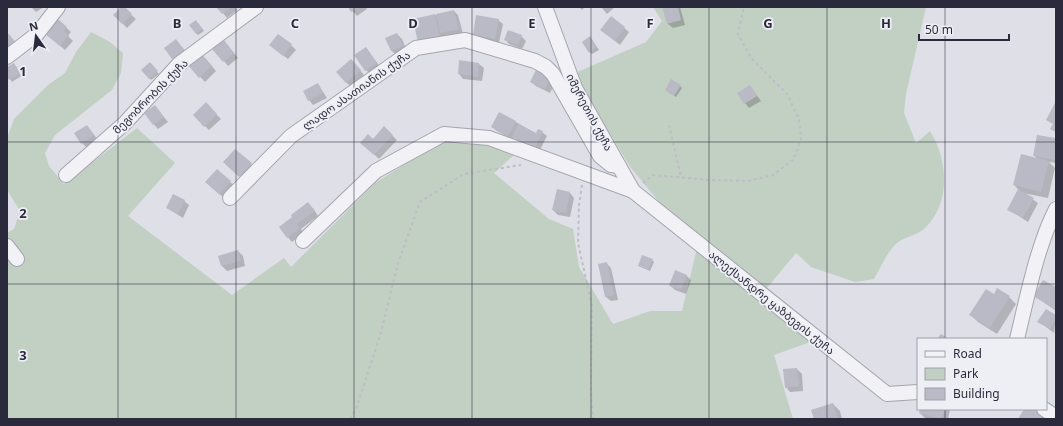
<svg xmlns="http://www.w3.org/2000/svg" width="1063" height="426" viewBox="0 0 1063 426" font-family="'Noto Sans','Noto Sans Georgian',sans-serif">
	<rect width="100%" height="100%" fill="#dfdfe7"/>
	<path fill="#c1d0c3" d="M653 7H926L906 94 904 113 916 143 930 131C948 159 951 204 925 228 917 236 902 237 895 245 886 254 880 269 874 279L855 282 811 267 796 253 767 288 757 295 813 341 774 355 793 419H7V233L14 229 20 211 7 190V138L14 119 48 85 65 73 76 52 91 32 110 42 123 53 121 73 112 90 55 135 45 153 49 166 64 184 137 128 175 163 128 216 232 295 284 258 291 267 375 183 429 149 450 139 487 144 515 154 494 173 549 219 573 229 579 267 613 324 650 311H682L697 248 703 239 661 204 631 168 573 74 646 42 662 21Z"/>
	<g fill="#0003">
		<polygon points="31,7 44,7 36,12"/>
		<polygon points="122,7 136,19 127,28 114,15"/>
		<polygon points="218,7 234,7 237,10 227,18"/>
		<polygon points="349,7 366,7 367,9 357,16"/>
		<polygon points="579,7 585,7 582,10"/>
		<polygon points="601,7 615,7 607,14"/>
		<polygon points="664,7 680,7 685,25 673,28 668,24"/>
		<polygon points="454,11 458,15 463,34 419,42 414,20"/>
		<polygon points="611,17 629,32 620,45 601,30"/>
		<polygon points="58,20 71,32 68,36 73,41 65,50 51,38"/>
		<polygon points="498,20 503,24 499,43 478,40 474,35"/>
		<polygon points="198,23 204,31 198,35 196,33"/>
		<polygon points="397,34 402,39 407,51 396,55 392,51 387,39"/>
		<polygon points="521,36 526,41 522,49 509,44 505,39"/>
		<polygon points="176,40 188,54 178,62 173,58"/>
		<polygon points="592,40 599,50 592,54 590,52"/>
		<polygon points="291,45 296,50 288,59 275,49"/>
		<polygon points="228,46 238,58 228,66 214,49"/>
		<polygon points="366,48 381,68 370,74 366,70"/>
		<polygon points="205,58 216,71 205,82 188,64"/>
		<polygon points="460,62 479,64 484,68 482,81 463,79 459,74"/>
		<polygon points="150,64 159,74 151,80 142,70"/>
		<polygon points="356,65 364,75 351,87 346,82"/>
		<polygon points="16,66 21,76 12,82 7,74 7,68"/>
		<polygon points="550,78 555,83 550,93 536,86 531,82"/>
		<polygon points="318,84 327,98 313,105 309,100"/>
		<polygon points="680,86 682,88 676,97 668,92"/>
		<polygon points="750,86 761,101 749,108 745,103"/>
		<polygon points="206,104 221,119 209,130 194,115"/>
		<polygon points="159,111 168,122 158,129 145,114"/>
		<polygon points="500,113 537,134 542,132 547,136 539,152 518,141 514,138 513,140 497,131 492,127"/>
		<polygon points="87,126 98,140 86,147 82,143"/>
		<polygon points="384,128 397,140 379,159 362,143 373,140"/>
		<polygon points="1038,136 1056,139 1056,163 1049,162 1055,168 1048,198 1023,193 1038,203 1028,222 1008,209 1019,190 1014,185 1037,159 1034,155"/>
		<polygon points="251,164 255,169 245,180 229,166"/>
		<polygon points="230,182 235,186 224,198 211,187"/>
		<polygon points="570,193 574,198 570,217 558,215 553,210"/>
		<polygon points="184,201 189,205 183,218 167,208"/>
		<polygon points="313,208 318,216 301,229 304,233 292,242 280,228"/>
		<polygon points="238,251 243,256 245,266 227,271 222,266 220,256"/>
		<polygon points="652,260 654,262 650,271 639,266"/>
		<polygon points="606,263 611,268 618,300 611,301 606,297 599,265"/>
		<polygon points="687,276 691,280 686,294 675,290 670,285"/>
		<polygon points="1044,281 1056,288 1056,311 1035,296"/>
		<polygon points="994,295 1009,297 1016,304 997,334 978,322 971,315"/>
		<polygon points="1056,316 1054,333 1038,321"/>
		<polygon points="797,369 802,374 803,391 790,392 786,387"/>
		<polygon points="833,404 840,411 842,419 815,419"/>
		<polygon points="921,409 950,409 948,419 925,418 920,413"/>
	</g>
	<g fill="#babac6">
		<polygon points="121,7 125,7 132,14 122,24 113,15"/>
		<polygon points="216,7 231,7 222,14"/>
		<polygon points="348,7 358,7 351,12"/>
		<polygon points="662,7 678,7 681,20 667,24"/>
		<polygon points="454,10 459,29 440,33 436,14"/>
		<polygon points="435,14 440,38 418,43 413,19"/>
		<polygon points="476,15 499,19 495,39 473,35"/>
		<polygon points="611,16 625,27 615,41 600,30"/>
		<polygon points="58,19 67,27 64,31 69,35 60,46 45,34"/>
		<polygon points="196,20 202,29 196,34 189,25"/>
		<polygon points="508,30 522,35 518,45 504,40"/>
		<polygon points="397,33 403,46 391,51 385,38"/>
		<polygon points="9,34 16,43 7,49 7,35"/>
		<polygon points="278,34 292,44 283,56 269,45"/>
		<polygon points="590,36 597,47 589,53 582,42"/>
		<polygon points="176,39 184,50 172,59 164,48"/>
		<polygon points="224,40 234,53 223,62 212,49"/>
		<polygon points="366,47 377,63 365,71 354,55"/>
		<polygon points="200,52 212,66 199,78 187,64"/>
		<polygon points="351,59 361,70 346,83 336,72"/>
		<polygon points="459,60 479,63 478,77 458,74"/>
		<polygon points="150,62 158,71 149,79 141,70"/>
		<polygon points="14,63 20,74 9,80 7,76 7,67"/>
		<polygon points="536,70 551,78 545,89 530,82"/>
		<polygon points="671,79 681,85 674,96 665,90"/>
		<polygon points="318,83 323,93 308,101 303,91"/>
		<polygon points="750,85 757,96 744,104 737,93"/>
		<polygon points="1056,101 1056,132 1050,129 1053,124 1046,120"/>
		<polygon points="206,102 217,114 204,127 193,115"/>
		<polygon points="155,105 164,117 153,125 144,113"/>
		<polygon points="499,112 516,121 508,136 491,127"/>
		<polygon points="518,124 536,133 538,129 543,131 535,148 512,137"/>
		<polygon points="87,125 94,135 81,144 74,133"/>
		<polygon points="384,126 393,135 374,155 360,143 368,134 373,139"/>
		<polygon points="1037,135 1056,138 1055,160 1033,156"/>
		<polygon points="235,149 252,163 239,177 223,162"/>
		<polygon points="1021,154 1049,161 1041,192 1013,185"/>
		<polygon points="217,169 231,181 219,194 205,182"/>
		<polygon points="557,189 570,192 566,213 552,210"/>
		<polygon points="1018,189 1034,198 1023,218 1007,210"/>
		<polygon points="173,194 185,200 178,214 166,208"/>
		<polygon points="308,202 315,211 297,224 300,228 287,238 279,227 292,217 291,215"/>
		<polygon points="238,250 241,261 221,266 218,256"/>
		<polygon points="642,255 653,259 648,270 638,266"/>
		<polygon points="607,262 614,295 605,297 598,264"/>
		<polygon points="675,270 687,275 681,290 669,286"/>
		<polygon points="1043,280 1056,287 1055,309 1033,296"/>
		<polygon points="997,288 1010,296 990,328 969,315 986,289 994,294"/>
		<polygon points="1046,309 1056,315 1056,319 1050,329 1037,322"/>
		<polygon points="941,334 949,339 937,339"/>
		<polygon points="797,368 799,386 785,388 783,369"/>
		<polygon points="833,403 838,419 814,419 811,410"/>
		<polygon points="920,409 945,409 942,419 919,413"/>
		<polygon points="1024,409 1035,409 1048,416 1047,419 1018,419"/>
	</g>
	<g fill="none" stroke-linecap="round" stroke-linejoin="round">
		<defs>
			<g id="street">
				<polyline points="545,7 575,88 633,191"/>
				<polyline points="7,57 37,34 58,7"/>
				<polyline points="66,175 125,123 179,64 256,7"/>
				<polyline points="230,198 291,136 416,48 465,40 535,61 546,67 553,74 600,156 611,165 619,166"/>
				<polyline points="303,241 376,171 444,134 489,138 633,191 887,394 918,392"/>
				<polyline points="7,246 17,259"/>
				<path d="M1017 339C1027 298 1037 246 1056 209"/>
				<polyline points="1044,409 1056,417"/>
			</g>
		</defs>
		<use href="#street" stroke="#a5a5b0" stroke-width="16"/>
		<g stroke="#bebdc6" stroke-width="2" stroke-dasharray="3 3" stroke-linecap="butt">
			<polyline points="669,125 681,177"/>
			<polyline points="643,183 653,175 710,180 748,181 773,175 794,159 801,140 799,120 788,95 751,58 738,34 744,7"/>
			<polyline points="582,185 579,205 578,243 592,306 591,390 593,419"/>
			<polyline points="350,419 356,409 380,336 398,263 420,202 464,174 521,165"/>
		</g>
		<use href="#street" stroke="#f2f1f6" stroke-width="14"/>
	</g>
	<path fill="none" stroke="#2a2a3c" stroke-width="1" stroke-opacity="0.55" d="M118 7V419M236 7V419M354 7V419M472 7V419M591 7V419M709 7V419M827 7V419M945 7V339M7 142H1056M7 284H1056M945 409V419"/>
	<g text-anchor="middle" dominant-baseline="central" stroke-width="3.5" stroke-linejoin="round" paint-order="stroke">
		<g font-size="11" fill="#2a2a3c" stroke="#eeeff5">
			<text transform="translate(356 90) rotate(-35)">ლადო ასათიანის ქუჩა</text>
			<text transform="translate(150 96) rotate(-45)">მეგობრობის ქუჩა</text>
			<text transform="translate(590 112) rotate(62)">იმერეთის ქუჩა</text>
			<text transform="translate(772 302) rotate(39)">ალექსანდრე ყაზბეგის ქუჩა</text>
		</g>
	</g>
	<g font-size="13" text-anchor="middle" font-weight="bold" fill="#2a2a3c" stroke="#eeeff5" stroke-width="3.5" stroke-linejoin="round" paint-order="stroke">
		<text x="177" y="28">B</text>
		<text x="295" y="28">C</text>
		<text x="413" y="28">D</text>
		<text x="532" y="28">E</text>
		<text x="650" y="28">F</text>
		<text x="768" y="28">G</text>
		<text x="886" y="28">H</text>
		<text x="23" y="76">1</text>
		<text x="23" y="218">2</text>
		<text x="23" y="360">3</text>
	</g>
	<rect width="1063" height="426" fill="none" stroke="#2a2a3c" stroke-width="16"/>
	<rect x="917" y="338" width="130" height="72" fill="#eeeff5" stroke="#a0a0ab"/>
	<rect x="925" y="351" width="20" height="6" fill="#f2f1f6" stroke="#a0a0ab"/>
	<text x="953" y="358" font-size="12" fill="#2a2a3c">Road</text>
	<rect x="925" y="368" width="20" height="12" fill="#c1d0c3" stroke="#a0a0ab"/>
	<text x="953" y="378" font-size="12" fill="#2a2a3c">Park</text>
	<rect x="925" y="388" width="20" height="12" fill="#babac6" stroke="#a0a0ab"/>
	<text x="953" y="398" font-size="12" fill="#2a2a3c">Building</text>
	<g transform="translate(36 36) rotate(346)" stroke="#eeeff5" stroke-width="3" paint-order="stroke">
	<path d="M0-3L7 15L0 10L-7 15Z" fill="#2a2a3c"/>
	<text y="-6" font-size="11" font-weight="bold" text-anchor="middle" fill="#2a2a3c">N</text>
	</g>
	<path d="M919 34v6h90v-6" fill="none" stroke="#2a2a3c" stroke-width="2"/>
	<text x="925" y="34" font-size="12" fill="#2a2a3c" stroke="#eeeff5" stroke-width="3" paint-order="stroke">50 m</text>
</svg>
